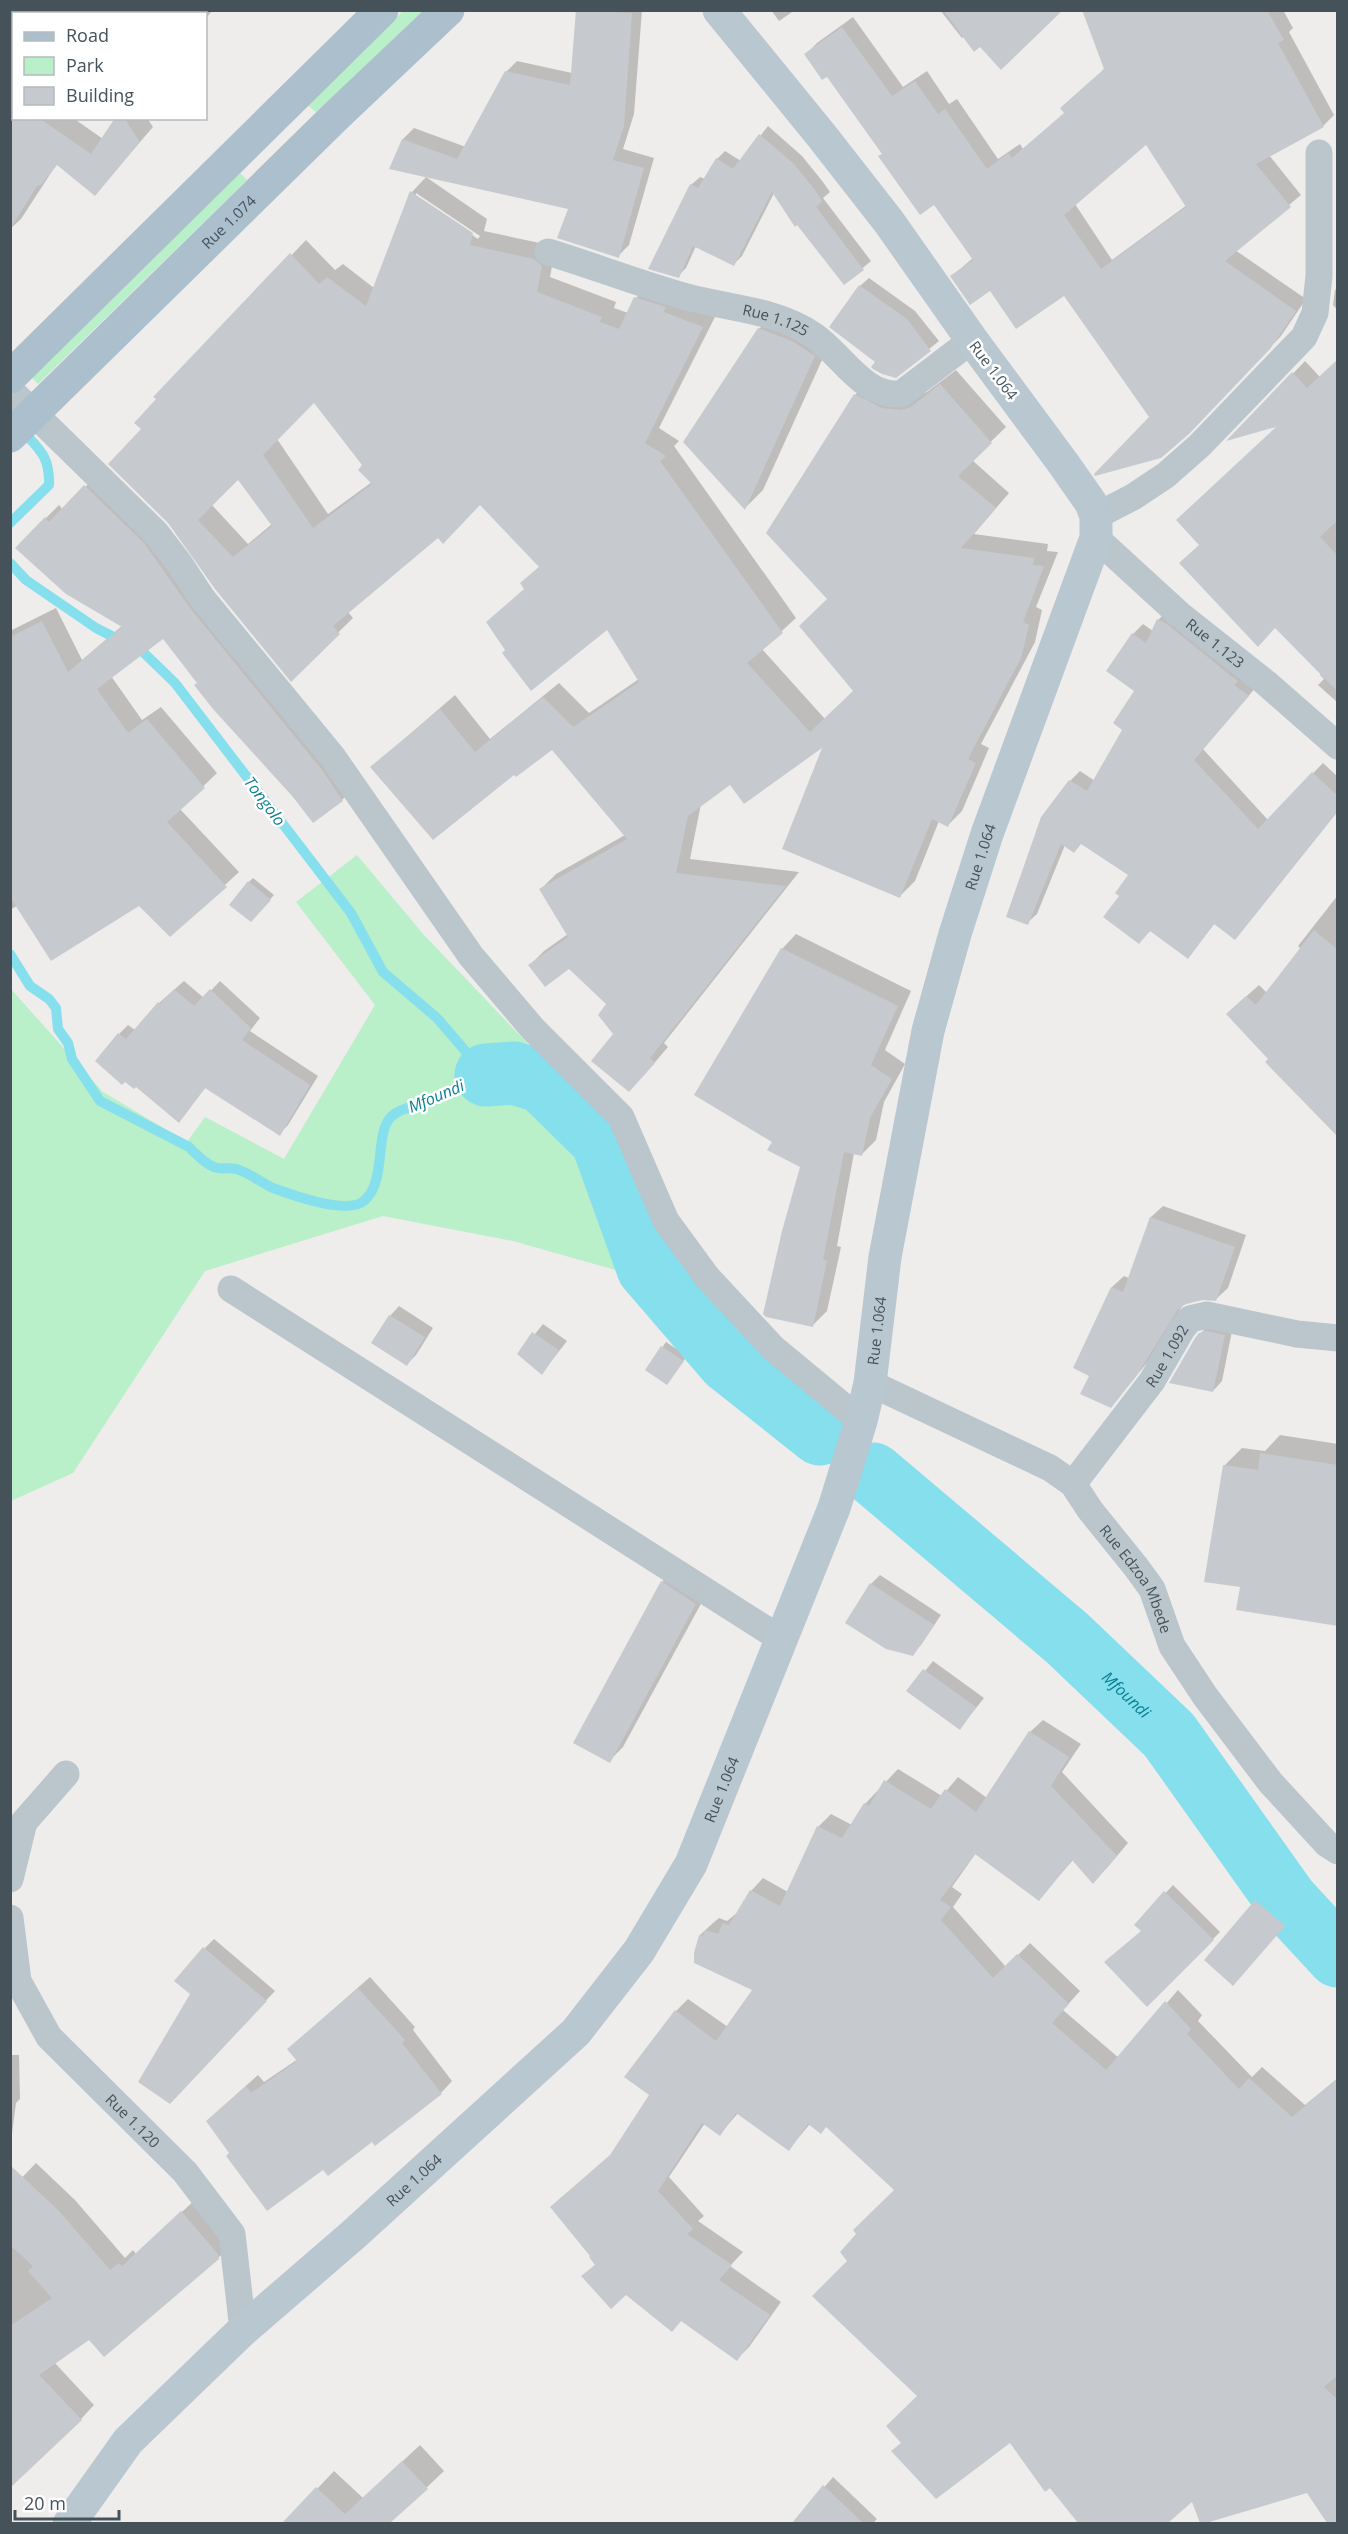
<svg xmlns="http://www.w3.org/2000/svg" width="1348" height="2534" viewBox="0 0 1348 2534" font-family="'Open Sans',sans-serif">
	<rect width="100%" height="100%" fill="#efecec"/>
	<g fill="#b9efc9">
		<polygon points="403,11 424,11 316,112 305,103"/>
		<polygon points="238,171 247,180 38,384 31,377"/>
		<polygon points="357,855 424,935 617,1137 670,1255 649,1287 619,1271 513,1241 383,1216 205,1271 73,1473 11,1501 10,988 103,1092 187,1142 205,1117 284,1159 375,1005 296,902"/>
	</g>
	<g fill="#0003" fill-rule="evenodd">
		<polygon points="10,10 213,10 206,18 206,14 14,14 14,118 73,118 103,139 117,118 147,118 153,127 95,194 60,159 21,219 10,229"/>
		<polygon points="577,10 642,10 634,114 623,149 654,158 629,245 618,256 570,208 391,168 403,139 414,128 466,147 506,72 517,61 572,73"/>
		<polygon points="771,10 795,10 779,21"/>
		<polygon points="940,10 1061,10 980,45 965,36 962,38"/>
		<path d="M1084 10H1283L1293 28 1289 32 1334 115 1323 126 1269 155 1301 195 1235 250 1306 299 1281 336 1200 421 1150 417 1065 294 990 289 952 276 973 258 935 203 883 153 828 75 806 54 817 43 853 17 903 87 927 71 949 104 957 99 998 159 1020 144 1023 149 1065 113 1105 68ZM1146 143 1187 205 1112 260 1075 204Z"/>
		<polygon points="768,126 802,156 823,182 830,192 823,198 871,261 845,283 774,193 742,256 734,264 696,246 686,268 678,276 651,268 691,185 700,177 705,179 717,159 725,151 741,161"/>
		<path d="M426 177 487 219 484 231 549 245 555 251 550 277 616 302 614 308 628 313 636 298 650 284 717 313 659 428 679 441 674 446 796 618 762 649 825 719 855 691 829 599 855 395 870 381 916 396 927 392 956 370 1006 427 972 460 1009 493 974 534 1048 544 1047 551 1058 552 1036 607 1042 610 1035 642 981 744 989 748 962 811 948 825 939 821 915 881 900 896 825 744 730 783 701 804 690 859 799 872 664 1043 668 1047 644 1075 615 1034 608 1004 569 967 530 965 544 951 568 934 541 889 556 874 625 835 552 748 372 767 455 695 490 739 559 683 589 713 639 679 608 628 507 650 525 588 522 583 540 566 481 503 438 536 348 612 353 618 291 679 143 429 158 399 156 397 306 240 335 270 343 264 374 288 412 192ZM416 193 480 236 478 239 416 197ZM314 401 364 466 372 482 328 514 277 439ZM238 478 272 524 248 544 212 505Z"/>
		<polygon points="869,278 915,311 939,341 896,376 877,362 860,286"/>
		<polygon points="1338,287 1338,311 1333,305 1335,290"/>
		<polygon points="777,311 832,338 763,490 745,508 759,329"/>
		<polygon points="1338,360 1338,703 1318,685 1324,679 1320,675 1321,673 1200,544 1280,425 1231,438 1305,361 1320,377"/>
		<polygon points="99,473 356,786 342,800 313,821 164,637 111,676 142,720 161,707 217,773 180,809 239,872 171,935 140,904 18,905 10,910 10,631 56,608 82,660 123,625 17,547 59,505 63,510"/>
		<polygon points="1168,610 1257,686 1203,749 1268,820 1323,763 1338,777 1338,811 1244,928 1235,938 1215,923 1188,957 1151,930 1139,942 1121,896 1131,875 1082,843 1065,845 1037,914 1027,923 1070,781 1080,771 1095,781 1124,730 1137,690 1133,634 1143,624 1153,631 1158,620"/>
		<polygon points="253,878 274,895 251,920 249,882"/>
		<polygon points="1338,895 1338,1135 1270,1059 1240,1002 1259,985 1267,993 1301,949 1298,946"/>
		<polygon points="796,934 911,991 885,1050 905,1064 884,1102 876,1140 861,1155 854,1153 837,1246 841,1247 827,1311 812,1326 802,1167 774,1141 782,949"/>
		<polygon points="184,981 204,998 220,981 260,1018 250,1031 318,1076 288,1125 279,1134 206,1087 179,1121 119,1034 128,1025 135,1030 159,1003"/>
		<polygon points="1163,1206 1246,1235 1228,1288 1216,1299 1203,1298 1184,1303 1150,1359 1111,1407 1090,1375 1075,1368 1112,1287 1124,1276 1129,1278 1151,1217"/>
		<polygon points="399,1306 433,1328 416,1355 407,1364 373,1343 390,1316"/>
		<polygon points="543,1324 567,1341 542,1373 519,1354"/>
		<polygon points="1210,1324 1233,1326 1222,1381 1213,1391 1200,1334"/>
		<polygon points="666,1342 687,1356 667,1383 647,1370"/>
		<polygon points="1280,1435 1338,1444 1338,1624 1224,1466 1242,1448 1265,1451"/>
		<polygon points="676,1568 709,1589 623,1747 609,1761 662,1582"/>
		<polygon points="880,1575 941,1615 921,1645 912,1654 847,1622 871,1584"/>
		<polygon points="933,1661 984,1698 960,1728 909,1691"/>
		<polygon points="1043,1720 1081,1744 1062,1772 1128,1843 1106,1869 1073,1860 1039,1899 976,1853 952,1887 962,1894 953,1907 1006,1967 1030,1943 1080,1991 1063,2010 1119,2058 1178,1990 1202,2015 1198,2021 1252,2077 1262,2067 1305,2105 1338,2078 1338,2516 1329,2523 1308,2491 1202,2523 1193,2499 1166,2524 1114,2524 1112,2520 1107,2524 1080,2524 1011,2441 903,2442 918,2396 849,2261 896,2190 827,2126 810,2124 789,2149 739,2112 720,2134 705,2123 669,2177 704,2216 698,2221 743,2252 730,2266 781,2302 749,2347 737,2359 682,2320 672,2330 626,2293 583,2276 596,2264 592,2256 552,2207 614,2152 651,2095 676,2011 688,1999 728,2027 755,1989 700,1935 713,1923 719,1918 727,1921 738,1912 751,1891 763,1878 788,1892 818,1827 831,1814 852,1825 865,1804 898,1769 942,1796 958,1777 987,1798 1030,1732"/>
		<polygon points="1173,1885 1220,1932 1147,2005 1142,1930 1136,1925"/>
		<polygon points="1265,1892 1293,1916 1242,1974 1256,1901"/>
		<polygon points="214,1939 275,1991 179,2093 192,1994 205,1948"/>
		<polygon points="370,1977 415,2027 413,2030 452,2081 441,2093 373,2140 323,2168 231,2153 219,2110 258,2075 264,2082 298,2059 301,2038"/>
		<polygon points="10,2055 19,2055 20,2099 16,2103 10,2149"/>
		<polygon points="36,2163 75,2200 125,2258 133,2250 136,2254 196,2199 232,2244 218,2258 54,2362 94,2405 81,2419 10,2430 10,2190"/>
		<polygon points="420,2445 444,2471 403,2510 398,2504 379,2524 284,2524 334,2471 363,2498"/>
		<polygon points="833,2477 877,2519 872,2524 793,2524"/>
	</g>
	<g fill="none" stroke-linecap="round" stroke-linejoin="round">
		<g stroke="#85dfec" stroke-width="10">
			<path d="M10 523 49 485C50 456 39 449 21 429"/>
			<path d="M10 563 26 580 96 628 143 652 175 683 351 913 383 972 437 1018 486 1075C466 1081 450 1091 432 1100 419 1106 400 1107 390 1118 375 1135 386 1181 365 1200 349 1216 292 1195 273 1188 261 1183 249 1172 236 1169 229 1167 221 1170 214 1167 204 1163 196 1154 189 1147L100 1101 72 1059 68 1043 58 1029 56 1008 49 999 30 986 10 954"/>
		</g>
		<g stroke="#85dfec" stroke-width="63">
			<polyline points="486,1075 514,1073 543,1082 602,1140 648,1268 728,1361 820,1434"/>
			<path id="s1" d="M873 1474 1067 1638 1169 1735 1287 1901 1338 1956"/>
		</g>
	</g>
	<g fill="#c6cacf" fill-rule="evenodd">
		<polygon points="576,10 632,13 624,126 613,160 644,168 619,258 557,238 568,209 389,169 402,139 457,159 505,71 570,85"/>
		<polygon points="943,10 1063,10 1001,70 980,47 974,52"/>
		<path d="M1082 10H1267L1284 40 1278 43 1324 127 1256 164 1291 207 1225 261 1296 311 1270 349 1189 434 1161 458 1095 476 1094 474 1149 417 1064 296 1016 329 990 291 970 305 950 276 973 260 934 205 920 215 878 156 882 154 827 77 822 80 804 54 842 27 892 96 915 81 938 114 945 109 987 169 1008 153 1012 158 1064 113 1060 108 1104 69ZM1146 145 1186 207 1101 269 1064 215Z"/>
		<polygon points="10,118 39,118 91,154 115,118 124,118 140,142 95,196 57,165 41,185 37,186 10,229"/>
		<polygon points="759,134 794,164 815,190 822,201 816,207 864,270 844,285 797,225 795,227 772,192 734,266 693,246 679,278 648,269 690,184 698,188 716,158 733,169"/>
		<path d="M410 191 473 233 470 245 534 259 542 266 537 292 602 317 600 322 619 329 634 297 666 307 664 312 703 327 645 443 666 456 660 461 783 633 747 663 810 732 853 691 799 626 827 599 766 533 854 394 882 408 901 410 911 407 940 384 992 443 958 476 996 508 961 548 1034 558 1033 565 1044 566 1023 622 1029 625 1021 658 968 759 976 763 948 827 932 819 900 898 782 849 822 748 744 804 730 785 688 816 676 873 786 886 650 1058 655 1063 629 1092 591 1061 613 1034 598 1015 606 1004 569 969 545 987 528 965 568 937 539 889 627 839 552 750 516 777 514 775 433 840 370 767 440 709 475 752 543 697 573 727 639 682 607 630 531 691 502 653 505 650 486 622 524 589 520 583 539 567 480 505 443 544 438 538 333 626 340 634 291 682 215 589 168 523 108 464 141 429 134 423 156 399 153 397 290 253 319 284 327 277 366 306ZM314 403 362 465 358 470 372 484 313 528 263 455ZM238 480 272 526 233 557 198 520Z"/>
		<polygon points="859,285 907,319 931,351 896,378 882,374 873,369 871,367 875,362 829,327"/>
		<polygon points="758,328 792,341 815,356 745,510 683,442"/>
		<polygon points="1338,359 1338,520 1320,537 1338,556 1338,692 1275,628 1258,647 1179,563 1199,545 1176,520 1276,427 1226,441 1292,372 1307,388"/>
		<polygon points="84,485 144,543 190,608 322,770 343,801 313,823 293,797 213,709 194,685 197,683 163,639 97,689 128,733 147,719 205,788 167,822 227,887 170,937 139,906 51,961 10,897 10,637 42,621 68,672 122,627 66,594 15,548 45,517 49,522"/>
		<polygon points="1157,619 1167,624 1231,676 1238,681 1234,685 1249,696 1194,760 1258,829 1312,772 1338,796 1338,811 1235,940 1214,924 1188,959 1150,931 1139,944 1103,917 1119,896 1115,893 1128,875 1081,844 1074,853 1061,844 1028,925 1006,917 1041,817 1069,780 1087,791 1122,730 1113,723 1134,691 1106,671 1132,633 1146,643"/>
		<polygon points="248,881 271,900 251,922 229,905"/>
		<polygon points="1314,930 1338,950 1338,1137 1265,1062 1268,1059 1226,1014 1246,996 1256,1005"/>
		<polygon points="781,948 898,1006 871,1065 892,1079 870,1118 862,1156 844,1152 823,1260 827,1261 813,1327 766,1317 763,1314 782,1231 800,1167 767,1150 772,1142 694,1095"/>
		<polygon points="174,989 194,1006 210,989 251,1028 242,1040 310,1085 280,1136 205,1088 179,1123 136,1087 134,1089 125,1082 122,1085 95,1061 118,1033 126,1039 158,1002 160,1004"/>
		<polygon points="1150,1217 1235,1247 1216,1301 1203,1300 1186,1304 1178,1309 1139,1372 1111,1408 1080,1394 1089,1376 1073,1368 1111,1287 1123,1292"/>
		<polygon points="389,1315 425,1337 407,1366 371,1343"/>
		<polygon points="1207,1331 1225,1335 1213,1392 1169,1383 1195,1338 1199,1333"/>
		<polygon points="532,1332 559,1350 542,1375 517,1354"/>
		<polygon points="661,1346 684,1361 667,1385 645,1370"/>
		<polygon points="1260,1453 1338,1465 1338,1626 1236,1610 1240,1587 1204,1582 1223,1465 1258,1470"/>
		<polygon points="661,1581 696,1604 610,1763 573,1743"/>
		<polygon points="870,1583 934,1625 913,1656 886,1649 845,1623"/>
		<polygon points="923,1669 976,1707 960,1730 906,1691"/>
		<polygon points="1029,1731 1069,1757 1051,1786 1117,1856 1093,1884 1072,1860 1039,1901 975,1854 940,1900 951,1907 941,1920 993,1978 1017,1954 1069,2004 1052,2023 1106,2070 1165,2001 1191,2029 1187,2034 1239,2089 1249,2078 1292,2117 1338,2078 1338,2375 1324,2387 1338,2400 1338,2523 1327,2523 1307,2493 1206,2523 1200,2523 1192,2502 1168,2523 1078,2523 1050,2488 1045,2492 1010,2443 936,2499 891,2451 901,2443 886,2426 917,2396 812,2296 847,2261 840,2252 856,2234 853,2230 894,2190 826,2127 821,2134 808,2124 789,2151 736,2113 720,2136 702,2123 658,2191 693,2229 687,2234 732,2265 719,2280 770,2315 737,2361 681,2321 672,2332 626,2295 611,2309 581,2276 595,2265 589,2257 590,2256 550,2207 610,2155 649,2095 624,2077 675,2010 716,2041 752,1990 694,1963 694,1953 699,1935 703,1936 705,1930 718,1934 723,1923 729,1925 750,1890 780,1906 817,1826 842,1838 864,1803 869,1806 884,1780 931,1809 945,1789 976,1812"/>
		<polygon points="1164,1891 1214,1940 1147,2007 1104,1962 1141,1931 1134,1925"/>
		<polygon points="1255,1900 1285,1926 1233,1986 1204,1960"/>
		<polygon points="203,1947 267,2001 170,2104 138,2082 190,1994 174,1981"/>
		<polygon points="358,1988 405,2040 402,2043 442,2094 375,2146 372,2142 328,2176 323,2170 267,2211 226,2156 229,2153 206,2121 246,2086 251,2093 297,2061 287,2049"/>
		<polygon points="10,2165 60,2212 110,2270 119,2263 122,2266 181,2211 218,2254 219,2259 104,2357 89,2340 39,2375 82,2420 10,2488 10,2326 52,2298 28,2271 33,2266 10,2245"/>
		<polygon points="402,2461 428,2489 390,2523 282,2523 316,2487 345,2514"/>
		<polygon points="823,2485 863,2523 792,2523"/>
	</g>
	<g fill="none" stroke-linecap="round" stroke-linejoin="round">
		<g stroke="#bac5cc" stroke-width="27">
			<path id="s2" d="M548 252C594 266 640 284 687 297 728 308 777 310 813 335 842 354 862 397 901 394L972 340"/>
			<polyline points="10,390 156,533 179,563 202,598 332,756 471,956 533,1029 621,1117 666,1221 707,1277 773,1348 861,1421"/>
			<polyline points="1096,516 1133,497 1166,475 1200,445 1304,337 1315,313 1319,276 1319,153"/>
			<path id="s3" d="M1096 538 1179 614 1266 683 1338 746"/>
			<polyline points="231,1289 781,1639"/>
			<path id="s4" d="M870 1383 1050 1468 1073 1484 1090 1510 1136 1567 1152 1589 1172 1646 1205 1696 1270 1782 1327 1844 1338 1851"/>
			<path id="s5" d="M1073 1484 1152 1381 1182 1329 1190 1319 1207 1315 1297 1334 1338 1338"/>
			<polyline points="10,1879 24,1822 66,1774"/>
			<path id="s6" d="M10 1918 18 1981 49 2037 185 2172 232 2234 243 2330"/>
		</g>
		<path stroke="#b9c7d1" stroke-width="33" id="s7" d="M69 2524 128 2441 243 2330 353 2235 576 2032 639 1951 691 1864 834 1508 861 1421 870 1383 885 1257 928 1031 955 934 987 834 1096 538V516L1091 503 1063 463 972 340 889 222 821 135 719 10"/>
		<g stroke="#abbfcc" stroke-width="33">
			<polyline points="10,377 382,10"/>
			<path id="s8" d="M10 436 338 114 448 10"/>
		</g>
	</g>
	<g text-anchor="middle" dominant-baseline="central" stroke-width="5" stroke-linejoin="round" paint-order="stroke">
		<g font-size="15" fill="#45525a" stroke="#fff">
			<text stroke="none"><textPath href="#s8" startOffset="306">Rue 1.074</textPath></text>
			<text stroke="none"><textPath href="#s2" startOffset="238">Rue 1.125</textPath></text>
			<text transform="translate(994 370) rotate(53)">Rue 1.064</text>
			<text stroke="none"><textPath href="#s3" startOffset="159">Rue 1.123</textPath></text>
			<text stroke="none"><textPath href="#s7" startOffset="1965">Rue 1.064</textPath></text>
			<text stroke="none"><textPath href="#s7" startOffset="1479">Rue 1.064</textPath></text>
			<text stroke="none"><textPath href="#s5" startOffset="159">Rue 1.092</textPath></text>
			<text stroke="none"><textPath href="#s4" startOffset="342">Rue Edzoa Mbede</textPath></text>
			<text stroke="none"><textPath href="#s7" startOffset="993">Rue 1.064</textPath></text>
			<text stroke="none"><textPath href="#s6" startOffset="246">Rue 1.120</textPath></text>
			<text stroke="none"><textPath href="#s7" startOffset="489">Rue 1.064</textPath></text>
		</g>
		<g font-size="16" font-style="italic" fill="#0b8090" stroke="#fff">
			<text transform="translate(265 801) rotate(53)">Tongolo</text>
			<text transform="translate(436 1096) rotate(-23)">Mfoundi</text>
			<text stroke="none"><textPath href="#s1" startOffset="336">Mfoundi</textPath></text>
		</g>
	</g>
	<rect width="1348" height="2534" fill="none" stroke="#45525a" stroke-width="24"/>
	<rect x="12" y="12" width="195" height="108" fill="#ffffff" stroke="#b5babd" stroke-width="1.5"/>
	<rect x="24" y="32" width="30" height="9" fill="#abbfcc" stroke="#b5babd" stroke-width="1.5"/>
	<text x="66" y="42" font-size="18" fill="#45525a">Road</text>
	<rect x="24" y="57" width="30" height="18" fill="#b9efc9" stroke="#b5babd" stroke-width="1.5"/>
	<text x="66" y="72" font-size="18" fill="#45525a">Park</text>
	<rect x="24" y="87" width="30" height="18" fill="#c6cacf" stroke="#b5babd" stroke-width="1.5"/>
	<text x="66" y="102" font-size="18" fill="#45525a">Building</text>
	<path d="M15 2510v9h104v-9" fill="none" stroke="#45525a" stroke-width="3"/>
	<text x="24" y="2510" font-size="18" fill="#45525a" stroke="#ffffff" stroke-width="4.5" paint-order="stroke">20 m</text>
</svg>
